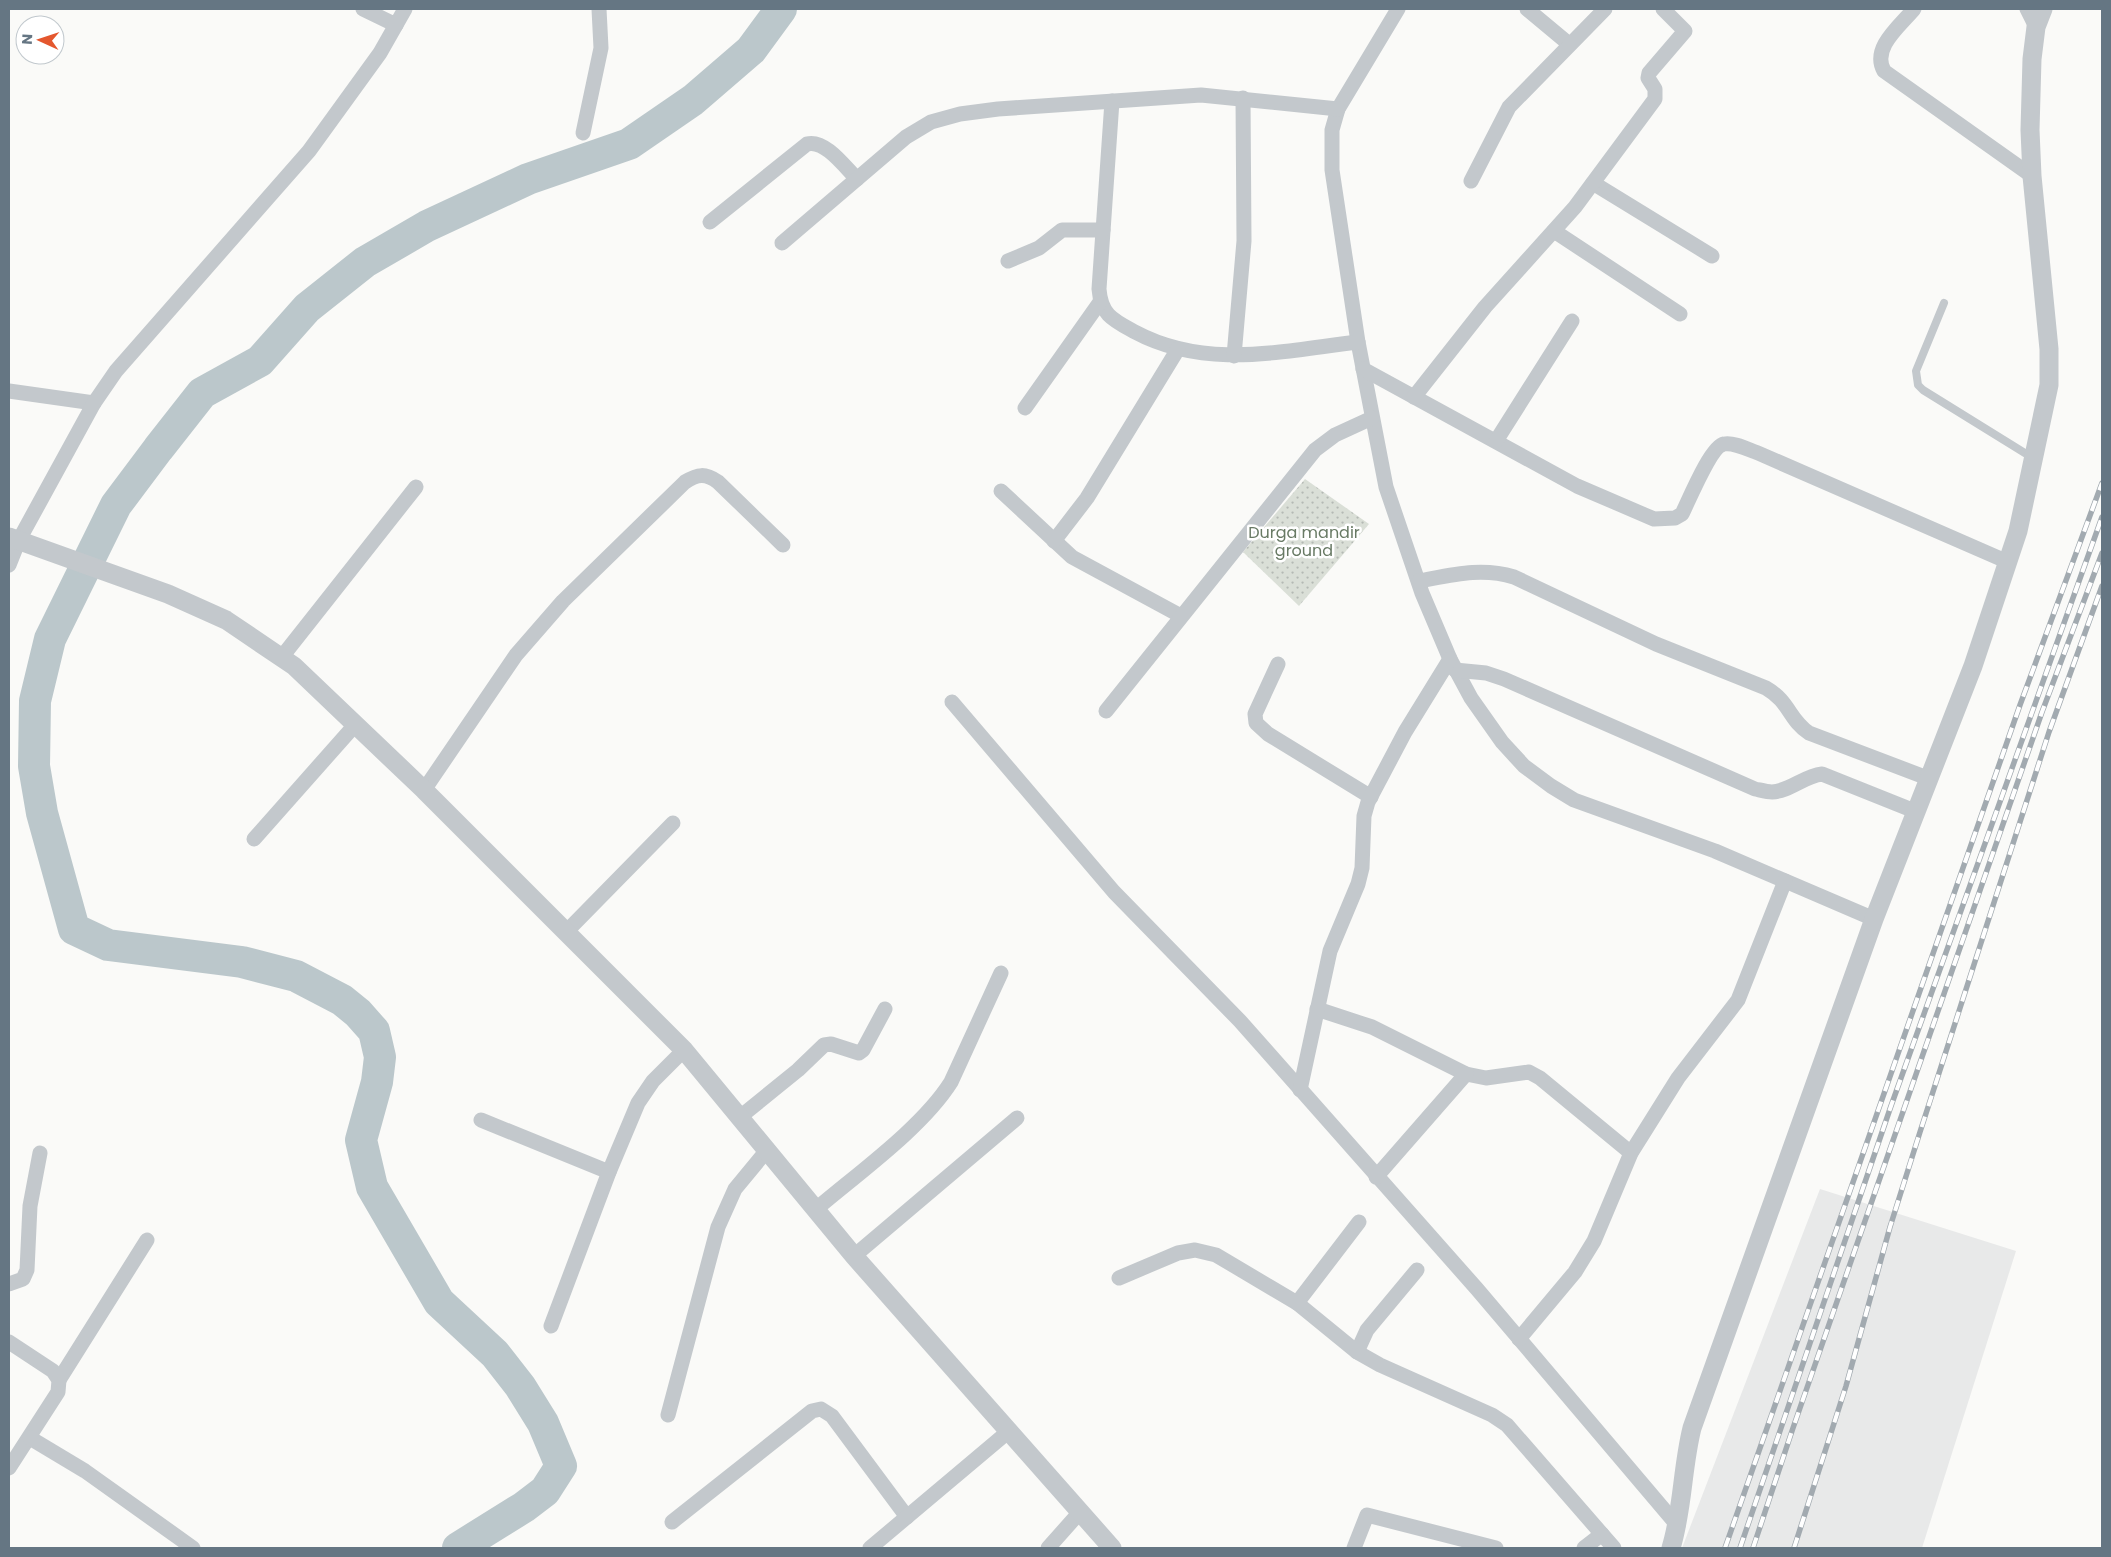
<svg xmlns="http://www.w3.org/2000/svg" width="2111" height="1557" viewBox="0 0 2111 1557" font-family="Poppins,sans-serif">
	<defs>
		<pattern id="grass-dots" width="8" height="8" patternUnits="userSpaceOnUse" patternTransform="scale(1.25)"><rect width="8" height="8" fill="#dadfd7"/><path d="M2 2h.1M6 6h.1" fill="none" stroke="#b4b9b4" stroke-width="1.8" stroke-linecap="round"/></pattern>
	</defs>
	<rect width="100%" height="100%" fill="#fafaf8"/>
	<polygon fill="#e8e9e9" points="1820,1189 2016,1251 1922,1548 1682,1548"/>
	<polygon fill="url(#grass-dots)" points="1305,479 1369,524 1299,606 1243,552"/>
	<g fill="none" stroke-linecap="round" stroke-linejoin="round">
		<polyline stroke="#bbc7cb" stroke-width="32" points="458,1548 524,1507 545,1491 561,1466 543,1423 520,1386 495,1354 439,1302 372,1187 361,1140 377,1082 380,1057 374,1031 358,1013 342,1000 296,976 242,962 108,945 74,929 42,813 34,766 35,701 50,639 116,505 158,449 202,393 260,361 307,308 365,262 427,226 528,179 629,144 693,100 751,50 781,9"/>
		<polyline stroke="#c3c8cc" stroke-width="8" points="1944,303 1916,371 1918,385 1923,390 2033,458"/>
		<g stroke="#c3c8cc" stroke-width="15">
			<polyline points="363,9 396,25"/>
			<polyline points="1398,9 1338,109 1332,130 1332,170 1358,342 1386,487 1422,593 1450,659 1471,698 1502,742 1524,766 1551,786 1574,800 1715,851 1874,919"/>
			<polyline points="1527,9 1569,44"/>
			<path d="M1914 9C1900 26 1871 48 1884 71L2032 176"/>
			<polyline points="2027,9 2036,27"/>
			<path d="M1112 101 1099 289C1101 315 1113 320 1135 332 1206 370 1282 351 1358 342"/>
			<polyline points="583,133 601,48 599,9"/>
			<polyline points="1471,181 1509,107 1605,9"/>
			<polyline points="1593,183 1712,256"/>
			<path d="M710 222 807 144C825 139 845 167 857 179"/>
			<polyline points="1554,231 1680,314"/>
			<polyline points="782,243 906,137 931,122 960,114 998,109 1201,95 1338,109"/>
			<polyline points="1008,261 1039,248 1062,230 1103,230"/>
			<polyline points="1234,356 1244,241 1243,98"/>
			<path d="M1363 369 1577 486 1654 519 1675 518 1682 514C1689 500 1711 446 1724 444 1734 442 1749 450 1758 453L2008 562"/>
			<polyline points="9,391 94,403"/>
			<polyline points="1414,397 1485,307 1575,207 1655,99 1655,89 1648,78 1649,73 1685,31 1663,9"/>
			<polyline points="1025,408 1100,302"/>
			<polyline points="1496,441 1572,321"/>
			<polyline points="1001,491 1072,557 1181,616"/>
			<polyline points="1054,541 1087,498 1178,349"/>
			<polyline points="9,565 19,540 94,403 116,371 309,151 380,53 405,9"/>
			<path d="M1419 581C1452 575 1481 567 1514 577L1656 644 1766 688C1790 702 1789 720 1809 733L1930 779"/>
			<polyline points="281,658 416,487"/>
			<polyline points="1278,664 1255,714 1256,723 1268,734 1371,797"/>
			<path d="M1455 670 1486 673 1504 679 1755 789C1760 790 1767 792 1772 792 1790 791 1804 776 1822 774L1917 812"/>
			<polyline points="952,702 1114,892 1240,1021 1477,1289 1678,1526"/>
			<polyline points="1106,711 1315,450 1335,435 1372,418"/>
			<path d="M424 790 516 655 563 601 685 482C698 474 705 473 718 482L783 545"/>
			<polyline points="254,839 355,725"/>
			<polyline points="566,932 673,823"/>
			<polyline points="1317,1009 1372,1027 1466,1074 1486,1078 1529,1072 1540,1078 1631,1153"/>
			<polyline points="1300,1090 1330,951 1358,884 1362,868 1364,816 1368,802 1405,732 1450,659"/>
			<polyline points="740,1117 798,1070 824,1045 831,1044 859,1053 863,1050 885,1009"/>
			<polyline points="481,1120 609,1172"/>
			<polyline points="1376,1177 1466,1074"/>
			<path d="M815 1210C857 1174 922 1128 951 1082L1001 973"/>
			<polyline points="854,1256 1017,1118"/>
			<polyline points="1119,1278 1178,1253 1195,1250 1216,1255 1297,1303 1357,1352 1380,1365 1492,1415 1507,1425 1614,1548"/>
			<polyline points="9,1284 23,1279 27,1270 30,1206 40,1153"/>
			<polyline points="1297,1303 1359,1222"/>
			<polyline points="551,1326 609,1172 638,1103 653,1081 684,1050"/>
			<polyline points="1519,1339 1575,1272 1594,1241 1631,1153 1678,1078 1738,1000 1785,881"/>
			<polyline points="9,1342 53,1371 59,1380 58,1392 9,1468"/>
			<polyline points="1357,1352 1367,1330 1417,1270"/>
			<polyline points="59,1380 147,1240"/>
			<polyline points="668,1415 718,1227 735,1189 768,1149"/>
			<polyline points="30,1438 85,1471 193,1548"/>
			<polyline points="672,1522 812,1411 821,1409 832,1416 907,1517"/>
			<polyline points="870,1548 1009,1431"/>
			<polyline points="1048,1548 1080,1512"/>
			<polyline points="1354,1548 1367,1515 1496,1548"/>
			<polyline points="1584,1548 1602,1534"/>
		</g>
		<g stroke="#c3c8cc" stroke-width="19">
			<polyline points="9,537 168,594 226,620 294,666 424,790 684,1050 854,1256 1112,1548"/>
			<path d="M1671 1548C1683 1509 1682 1468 1692 1428L1874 919 1973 666 2018 531 2049 385V349L2032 176 2030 130 2032 59 2036 27 2043 9"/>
		</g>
		<defs>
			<g id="rail">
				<polyline points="1725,1548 2020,705 2102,483"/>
				<polyline points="1740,1548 1891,1106 2102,517"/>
				<polyline points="1753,1548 1793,1428 2042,712 2102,553"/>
				<polyline points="1794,1548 1846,1386 1890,1227 1920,1132 2049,732 2102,586"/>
			</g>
		</defs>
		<use href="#rail" stroke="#a2aab0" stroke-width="5.5"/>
		<use href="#rail" stroke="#fff" stroke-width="4" stroke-dasharray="11" stroke-linecap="butt"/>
	</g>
	<g text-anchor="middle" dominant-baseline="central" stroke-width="5" stroke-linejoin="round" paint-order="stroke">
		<g font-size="16" fill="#687a64" stroke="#fff">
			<text x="1304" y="532">Durga mandir<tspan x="1304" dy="18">ground</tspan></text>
		</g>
	</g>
	<rect width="2111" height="1557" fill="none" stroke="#657683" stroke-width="20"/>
	<g transform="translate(40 40) rotate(273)"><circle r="24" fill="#ffffff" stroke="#c1c8cd"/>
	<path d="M0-4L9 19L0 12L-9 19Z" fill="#e4572e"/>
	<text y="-8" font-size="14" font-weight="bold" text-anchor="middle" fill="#657683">N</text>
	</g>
</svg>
